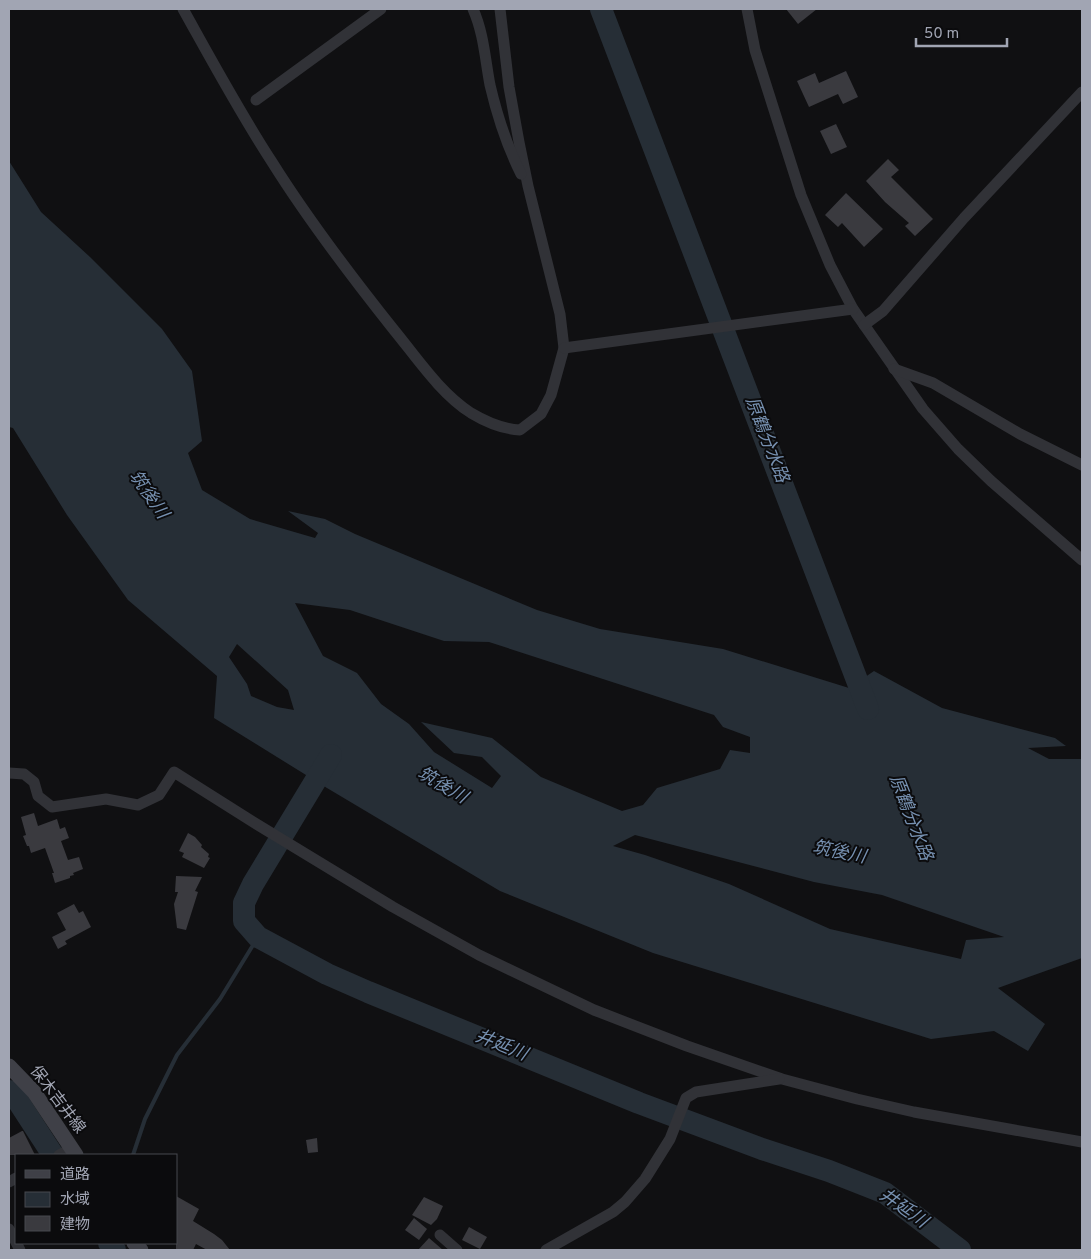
<svg xmlns="http://www.w3.org/2000/svg" width="1091" height="1259" viewBox="0 0 1091 1259" font-family="Overpass,'Noto Sans JP',sans-serif">
	<rect width="100%" height="100%" fill="#101012"/>
	<path fill="#262e36" fill-rule="evenodd" d="M9 161 41 212 90 257 162 329 192 371 202 441 188 453 202 490 250 519 315 538 318 533 288 511 325 519 355 534 537 610 600 629 723 649 849 688 874 671 942 708 1055 738 1066 746 1028 748 1049 759H1082V958L998 988 1045 1024 1028 1051 994 1031 931 1039 653 953 500 891 327 788 214 718 217 676 128 600 67 515 13 428 9 427ZM295 603 350 610 444 641 489 642 714 715 723 727 750 737V753L730 750 720 769 657 788 643 805 622 811 541 777 492 738 421 722 454 753 482 757 501 776 492 788 434 752 409 724 381 704 357 673 323 656ZM237 644 288 690 294 710 277 707 251 696 247 684 229 657ZM635 835 814 882 882 895 1004 937 966 940 961 959 830 929 729 884 645 855 613 846Z"/>
	<g fill="none" stroke-linecap="round" stroke-linejoin="round">
		<polyline stroke="#262e36" stroke-width="4" points="133,1155 145,1119 177,1055 220,999 258,937"/>
		<g stroke="#262e36" stroke-width="22">
			<polyline points="601,9 868,709"/>
			<polyline points="331,755 253,884 244,903 244,921 258,937 327,974 368,992 639,1103 762,1149 829,1171 885,1193 960,1250"/>
			<polyline points="9,1091 16,1098 53,1155"/>
			<polyline points="109,1243 115,1250"/>
		</g>
	</g>
	<g fill="#3a3a3f">
		<polygon points="786,9 817,9 798,24"/>
		<polygon points="846,71 858,97 843,104 838,94 809,107 797,81 815,73 819,83"/>
		<polygon points="836,124 847,147 831,154 820,131"/>
		<polygon points="888,159 899,170 891,177 933,219 915,236 905,226 909,223 885,202 866,181"/>
		<polygon points="846,193 883,229 864,247 842,223 838,227 825,215"/>
		<polygon points="34,813 38,826 57,819 60,829 65,827 69,838 61,841 68,860 79,857 83,869 73,873 74,875 70,876 70,878 55,883 52,873 54,873 45,848 31,853 29,846 27,846 23,836 26,835 21,817"/>
		<polygon points="188,833 195,837 202,845 201,847 209,854 208,857 210,858 204,868 182,857 184,853 179,851"/>
		<polygon points="176,876 202,877 195,891 198,892 186,930 177,928 174,904 178,892 175,892"/>
		<polygon points="74,904 79,913 83,911 91,927 65,941 67,944 58,949 52,937 66,930 57,913"/>
		<polygon points="22,1131 23,1131 35,1155 9,1155 9,1138"/>
		<polygon points="317,1138 318,1152 308,1153 306,1140"/>
		<polygon points="176,1196 199,1209 193,1221 214,1234 222,1240 230,1250 207,1250 196,1244 193,1250 176,1250"/>
		<polygon points="424,1197 443,1206 437,1219 431,1225 412,1215"/>
		<polygon points="414,1218 427,1229 419,1240 405,1230"/>
		<polygon points="469,1227 487,1237 480,1249 462,1240"/>
		<polygon points="429,1238 443,1250 418,1250"/>
	</g>
	<g fill="none" stroke-linecap="round" stroke-linejoin="round">
		<g stroke="#313237" stroke-width="11">
			<path d="M183 9C212 61 240 113 272 162 309 221 351 276 394 330 417 358 440 393 471 413 486 422 502 429 520 430L541 414 551 395 564 348 560 314 528 186 519 142 509 87 500 9"/>
			<path d="M473 9C484 34 485 59 490 85 497 115 507 146 521 174"/>
			<polyline points="747,9 755,50 801,195 830,265 853,309 923,409 958,449 991,481 1082,560"/>
			<polyline points="256,100 381,9"/>
			<polyline points="864,325 883,311 964,218 1082,92"/>
			<polyline points="564,348 853,309"/>
			<polyline points="894,369 933,383 1020,434 1082,465"/>
			<polyline points="9,773 24,774 34,782 38,796 52,807 106,799 138,805 159,795 174,772 258,825 393,907 479,955 594,1010 687,1046 782,1079 857,1099 914,1112 1082,1142"/>
			<polyline points="59,1155 72,1148"/>
			<polyline points="9,1182 16,1178"/>
			<polyline points="9,1229 20,1250"/>
			<polyline points="440,1235 457,1250"/>
			<polyline points="546,1250 613,1212 625,1202 645,1179 670,1139 686,1098 696,1092 779,1079"/>
		</g>
		<g stroke="#3f4047" stroke-width="15">
			<polyline points="9,1066 34,1092 76,1155"/>
			<polyline points="134,1243 141,1250"/>
		</g>
	</g>
	<g text-anchor="middle" dominant-baseline="central" stroke-width="4" stroke-linejoin="round" paint-order="stroke">
		<g font-size="16" fill="#a1a5b3" stroke="#0b0b0d">
			<text transform="translate(57 1100) rotate(53)">保木吉井線</text>
		</g>
		<g font-size="18" font-style="italic" fill="#7690b0" stroke="#0b0b0d">
			<text transform="translate(766 440) rotate(69)">原鶴分水路</text>
			<text transform="translate(148 495) rotate(55)">筑後川</text>
			<text transform="translate(442 786) rotate(30)">筑後川</text>
			<text transform="translate(910 818) rotate(69)">原鶴分水路</text>
			<text transform="translate(839 853) rotate(11)">筑後川</text>
			<text transform="translate(501 1046) rotate(22)">井延川</text>
			<text transform="translate(903 1209) rotate(35)">井延川</text>
		</g>
	</g>
	<rect width="1091" height="1259" fill="none" stroke="#a1a5b3" stroke-width="20"/>
	<rect x="15" y="1154" width="162" height="90" fill="#0b0b0d" stroke="#47494f"/>
	<rect x="25" y="1170" width="25" height="8" fill="#3f4047" stroke="#47494f"/>
	<text x="60" y="1179" font-size="15" fill="#a1a5b3">道路</text>
	<rect x="25" y="1192" width="25" height="15" fill="#262e36" stroke="#47494f"/>
	<text x="60" y="1204" font-size="15" fill="#a1a5b3">水域</text>
	<rect x="25" y="1216" width="25" height="15" fill="#3a3a3f" stroke="#47494f"/>
	<text x="60" y="1229" font-size="15" fill="#a1a5b3">建物</text>
	<path d="M916 38v8h91v-8" fill="none" stroke="#a1a5b3" stroke-width="2.5"/>
	<text x="924" y="38" font-size="15" fill="#a1a5b3" stroke="#0b0b0d" stroke-width="4" paint-order="stroke">50 m</text>
</svg>
